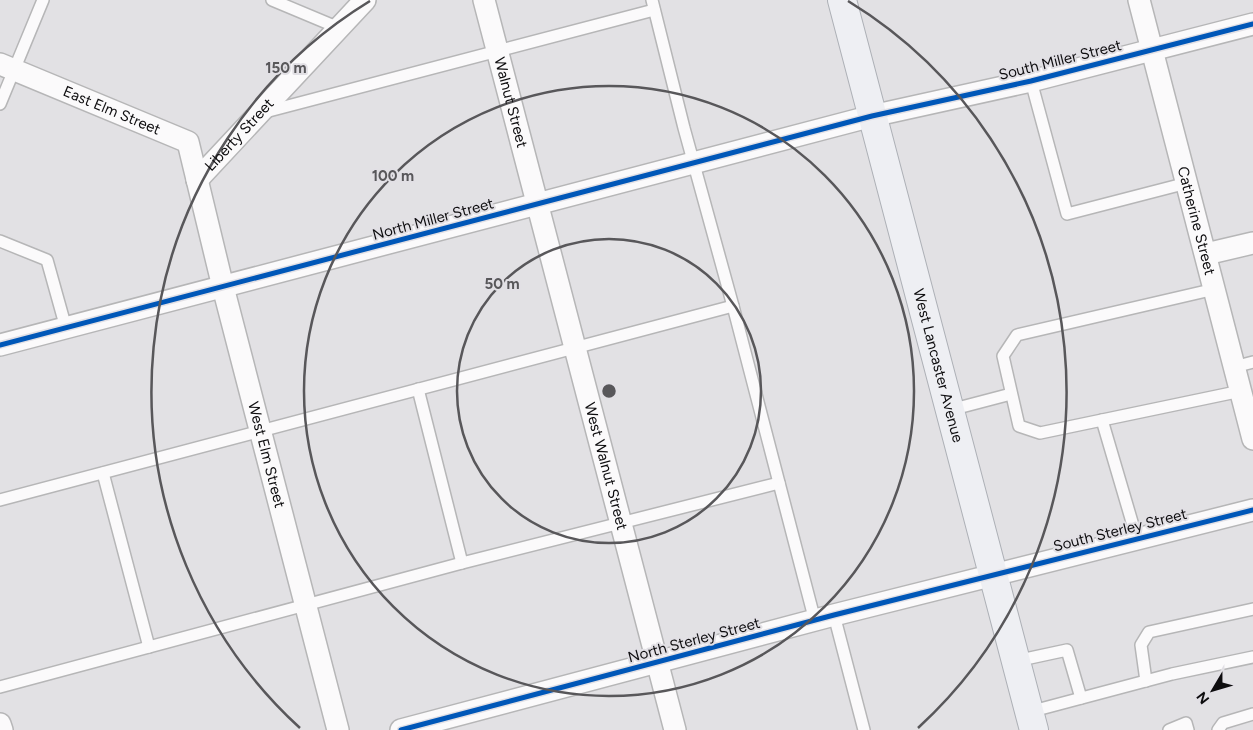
<svg xmlns="http://www.w3.org/2000/svg" width="1253" height="730" viewBox="0 0 1253 730" font-family="Figtree,sans-serif">
	<rect width="100%" height="100%" fill="#e2e1e4"/>
	<g fill="none" stroke-linecap="round" stroke-linejoin="round">
		<defs>
			<g id="service">
				<polyline points="272,0 339,28"/>
				<polyline points="652,0 684,128 733,306 815,621"/>
				<polyline points="1031,81 1067,214 1187,183"/>
				<polyline points="0,104 43,0"/>
				<polyline points="265,112 654,10"/>
				<polyline points="0,241 47,260 66,328"/>
				<polyline points="1215,289 1017,335 1003,356 1019,426 1040,433 1241,391"/>
				<polyline points="1234,367 1253,362"/>
				<polyline points="418,389 462,563"/>
				<polyline points="950,410 1011,394"/>
				<polyline points="1102,420 1137,539"/>
				<polyline points="103,473 149,647"/>
				<polyline points="0,500 733,306"/>
				<polyline points="834,615 864,730"/>
				<polyline points="1016,661 1067,650 1081,698"/>
				<polyline points="1146,681 1141,645 1149,632 1253,609"/>
				<polyline points="0,687 462,563 779,483"/>
				<polyline points="1029,712 1172,674 1253,657"/>
				<polyline points="1169,730 1186,723 1188,730"/>
				<polyline points="1218,730 1223,723 1253,714"/>
			</g>
			<g id="minor">
				<path id="s1" d="M484 0 675 730"/>
				<path id="s2" d="M1139 0 1253 439"/>
				<path id="s3" d="M0 64 188 142 223 287 338 730"/>
				<path id="s4" d="M197 180 365 0"/>
				<polyline points="1206,254 1253,243"/>
				<polyline points="0,345 872,116 1031,81 1253,24"/>
				<polyline points="0,724 2,730"/>
				<polyline points="401,730 834,615 1253,510"/>
			</g>
			<g id="primary">
				<path id="s5" d="M842 0 1034 730"/>
			</g>
		</defs>
		<use href="#service" stroke="#b6b6b7" stroke-width="14"/>
		<use href="#minor" stroke="#b6b6b7" stroke-width="24"/>
		<use href="#primary" stroke="#adb0b6" stroke-width="30"/>
		<use href="#service" stroke="#fbfafb" stroke-width="11"/>
		<use href="#minor" stroke="#fbfafb" stroke-width="21"/>
		<use href="#primary" stroke="#eeeff3" stroke-width="28"/>
		<defs>
			<g id="cycleway">
				<polyline points="0,345 872,116 1031,81 1253,24"/>
				<polyline points="401,730 834,615 1253,510"/>
			</g>
		</defs>
		<use href="#cycleway" stroke="#e2e0e5" stroke-width="8"/>
		<use href="#cycleway" stroke="#0057b8" stroke-width="5"/>
	</g>
	<g fill="none" stroke="#58575a" stroke-width="2.5">
		<circle cx="609" cy="391" r="152"/>
		<circle cx="609" cy="391" r="305"/>
		<path d="M300 728A457 457 0 0 1 370 1M848 1A457 457 0 0 1 918 728"/>
	</g>
	<g text-anchor="middle" dominant-baseline="central" stroke-width="4" stroke-linejoin="round" paint-order="stroke">
		<g font-size="15" fill="#0e0d0f" stroke="#e2e0e5">
			<text transform="translate(1060 60) rotate(-14)">South Miller Street</text>
			<text stroke="none"><textPath href="#s1" startOffset="106">Walnut Street</textPath></text>
			<text stroke="none"><textPath href="#s3" startOffset="121">East Elm Street</textPath></text>
			<text stroke="none"><textPath href="#s4" startOffset="62">Liberty Street</textPath></text>
			<text transform="translate(433 219) rotate(-15)">North Miller Street</text>
			<text stroke="none"><textPath href="#s2" startOffset="228">Catherine Street</textPath></text>
			<text stroke="none"><textPath href="#s5" startOffset="378">West Lancaster Avenue</textPath></text>
			<text stroke="none"><textPath href="#s3" startOffset="526">West Elm Street</textPath></text>
			<text stroke="none"><textPath href="#s1" startOffset="482">West Walnut Street</textPath></text>
			<text transform="translate(1120 530) rotate(-14)">South Sterley Street</text>
			<text transform="translate(694 640) rotate(-15)">North Sterley Street</text>
		</g>
	</g>
	<circle cx="609" cy="391" r="8" fill="#58575a" stroke="#e2e0e5" stroke-width="2.5"/>
	<g font-size="15" text-anchor="middle" font-weight="bold" fill="#58575a" stroke="#e2e0e5" stroke-width="4" stroke-linejoin="round" paint-order="stroke">
		<text x="286" y="73">150 m</text>
		<text x="393" y="181">100 m</text>
		<text x="502" y="289">50 m</text>
	</g>
	<g transform="translate(1213 690) rotate(232)" stroke="#e2e0e5" stroke-width="4" paint-order="stroke">
	<path d="M0-4L9 19L0 12L-9 19Z" fill="#0e0d0f"/>
	<text y="-8" font-size="14" font-weight="bold" text-anchor="middle" fill="#0e0d0f">N</text>
	</g>
</svg>
